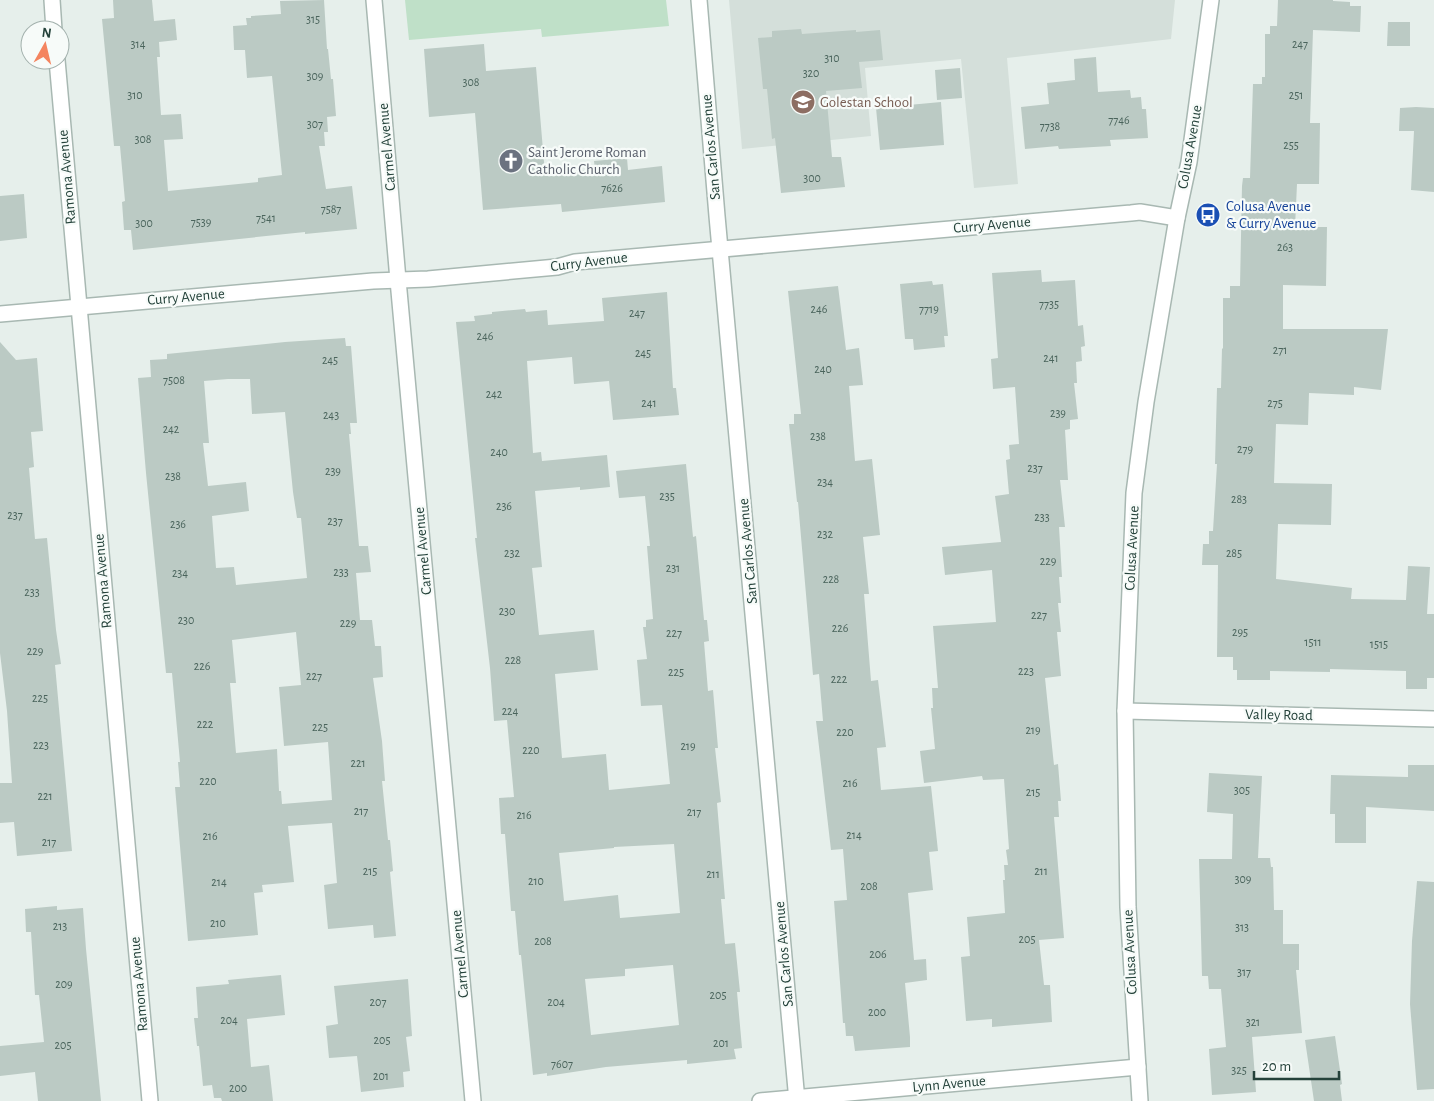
<svg xmlns="http://www.w3.org/2000/svg" width="1434" height="1101" viewBox="0 0 1434 1101" font-family="'Alegreya Sans',sans-serif">
	<rect width="100%" height="100%" fill="#e6efeb"/>
	<polygon fill="#d4dfda" points="729,0 1175,0 1171,39 1007,58 1018,184 974,188 961,59 865,68 871,136 742,149"/>
	<polygon fill="#bfe0c8" points="405,0 666,0 669,26 542,37 541,29 409,40"/>
	<g fill="#bbcac4" fill-rule="evenodd">
		<polygon points="113,0 152,0 154,21 175,19 177,40 159,42 160,57 157,57 161,115 181,114 183,139 164,140 168,191 258,182 258,178 282,175 272,76 247,78 245,50 234,50 233,26 247,25 246,18 251,18 251,16 281,14 280,1 324,0 327,49 328,49 331,79 333,79 336,116 327,117 328,132 324,132 325,146 319,146 326,189 352,186 357,229 305,234 305,232 133,250 131,230 124,230 122,202 125,201 120,146 114,146 102,19 114,18"/>
		<polygon points="1278,0 1333,0 1333,1 1350,2 1350,6 1361,6 1360,32 1313,30 1310,123 1320,123 1319,184 1297,184 1295,227 1327,227 1326,286 1283,285 1283,329 1388,329 1381,390 1354,387 1354,395 1309,393 1308,425 1276,424 1274,483 1332,484 1331,525 1278,524 1276,579 1352,588 1351,599 1406,600 1408,566 1430,567 1427,614 1434,614 1434,678 1427,678 1427,689 1406,689 1406,671 1330,669 1330,672 1270,671 1270,680 1237,680 1237,670 1233,670 1233,657 1217,657 1218,565 1202,565 1203,544 1209,544 1209,531 1213,531 1217,464 1215,464 1217,388 1221,388 1222,348 1223,349 1223,298 1230,298 1230,286 1240,286 1242,186 1243,178 1250,178 1253,84 1262,84 1262,77 1265,77 1265,34 1270,34 1270,26 1277,26"/>
		<polygon points="1388,22 1410,22 1410,46 1387,46"/>
		<polygon points="801,29 802,34 856,30 856,32 880,30 883,60 859,62 862,88 826,91 832,157 841,157 845,187 781,193 775,138 772,139 767,89 763,89 758,38 772,37 772,31"/>
		<polygon points="484,44 486,71 536,67 545,174 595,169 594,161 627,158 628,170 662,166 665,202 562,212 561,204 483,210 475,113 429,117 424,49"/>
		<polygon points="1096,57 1098,92 1130,90 1131,98 1141,97 1142,109 1146,109 1148,138 1110,140 1111,146 1059,149 1058,146 1025,149 1021,107 1049,104 1047,83 1075,80 1074,59"/>
		<polygon points="960,68 962,98 937,100 935,70"/>
		<polygon points="941,102 944,145 880,150 876,108"/>
		<polygon points="1416,107 1434,108 1434,192 1411,190 1414,131 1399,131 1400,108"/>
		<polygon points="24,194 27,238 0,241 0,196"/>
		<polygon points="1041,270 1042,282 1075,280 1078,326 1083,325 1085,346 1081,347 1082,361 1076,362 1077,383 1074,383 1078,419 1070,420 1070,429 1065,430 1068,480 1060,480 1065,527 1059,527 1062,577 1059,577 1061,603 1058,603 1061,632 1057,632 1061,676 1045,678 1053,756 1054,765 1058,764 1061,801 1058,801 1059,817 1054,817 1064,938 1039,940 1044,985 1050,985 1052,1022 992,1027 992,1019 966,1021 961,957 970,956 967,917 1005,913 1003,880 1005,880 1004,865 1008,865 1006,850 1009,849 1004,779 983,780 982,776 924,783 920,751 935,749 931,708 933,708 932,688 938,688 933,626 996,622 992,570 945,575 942,547 1001,542 995,496 1009,494 1006,460 1010,459 1009,445 1019,444 1015,387 993,389 991,359 998,358 992,273"/>
		<polygon points="932,281 933,285 943,284 948,336 944,336 945,347 914,350 913,339 905,339 900,284"/>
		<polygon points="838,286 846,350 859,348 863,385 849,386 855,461 872,459 880,535 863,537 869,594 864,594 871,681 878,680 886,747 877,748 881,790 931,786 938,851 929,852 933,890 908,893 914,960 926,959 927,980 905,983 910,1037 910,1047 855,1051 853,1036 846,1036 845,1023 843,1023 834,901 847,900 843,849 831,850 816,721 823,721 819,674 813,675 798,502 797,502 789,424 794,424 794,414 801,414 788,291"/>
		<path d="M667 292 673 388H676L679 415 613 420 609 381 574 384 572 357 527 361 533 453 541 452 542 461 607 455 610 487 580 490V487L535 491 542 567 532 568 539 635 594 630 598 670 555 674 562 758 606 754 609 790 670 784 662 705 641 706 637 660 647 659 643 627H646V620L653 619 647 546H650L645 496 619 498 616 471 686 464 693 537 696 536 704 620H707L709 641 704 642 708 691 713 690 718 748H715L721 802 717 803 725 899H721L725 944 735 943 740 992H737L742 1048 734 1049 736 1059 687 1064V1060L606 1067 547 1076V1073L533 1075 521 955H519L515 911H511L505 834H501L499 798 514 797 507 720 494 721 490 668 475 538H477L456 322 475 321 474 316 492 314V312L525 309 526 312 547 310 548 325 604 321 602 298ZM674 844 680 913 620 918 618 895 564 901 559 853 614 848V847ZM673 965 679 1025 591 1035 585 979 625 976V969Z"/>
		<path d="M345 338 346 346H351L357 423H350L351 434H349L359 546H368L371 572 356 573 360 620H372L375 646H381L383 677 373 678 382 741 385 781H382L388 840H390L393 871 390 872 396 936 374 938 373 925 328 929 324 885 337 883 332 823 288 826 294 882 262 885 263 892 254 893 258 935 188 941 175 787H180L178 762H180L172 673H166L146 473 138 378 151 377 150 360 167 359V354L285 342ZM228 379H250L252 414 285 412 293 492 297 518H301L307 578 236 585 234 567 216 568 212 516 249 511 246 482 208 486 203 443H209L204 381ZM296 632 301 685 279 687 284 746 328 742 332 800 282 804 281 791H279L277 749 236 753 230 683H236L232 640Z"/>
		<polygon points="0,342 16,360 37,358 43,431 31,432 34,467 29,468 35,539 47,538 56,630 61,664 55,665 72,851 17,856 14,822 0,823 0,783 12,783 7,711 0,653"/>
		<polygon points="1408,765 1434,765 1434,811 1366,807 1366,843 1335,843 1335,814 1330,814 1331,775 1408,777"/>
		<polygon points="1209,773 1262,776 1258,858 1270,858 1271,867 1273,867 1274,910 1283,910 1283,944 1299,944 1299,970 1296,970 1302,1033 1252,1037 1256,1092 1212,1095 1209,1049 1226,1047 1221,989 1209,989 1208,976 1202,976 1199,859 1232,859 1233,814 1207,812"/>
		<polygon points="1417,881 1434,882 1434,1089 1417,1090 1410,1004 1412,941"/>
		<polygon points="57,906 57,910 83,908 86,949 101,1101 38,1101 35,1072 0,1076 0,1046 44,1042 39,995 35,995 31,932 26,932 25,909"/>
		<polygon points="281,975 285,1015 247,1019 251,1067 269,1065 273,1101 222,1101 221,1098 214,1098 212,1085 203,1086 199,1046 197,1046 194,1018 198,1018 196,987 229,984 228,980"/>
		<polygon points="408,979 412,1036 406,1037 410,1071 403,1072 404,1087 361,1092 357,1056 329,1058 326,1026 338,1024 334,986"/>
		<polygon points="1335,1036 1342,1084 1340,1085 1342,1101 1314,1101 1305,1040"/>
	</g>
	<g fill="none" stroke-linecap="round" stroke-linejoin="round">
		<defs>
			<g id="minor">
				<polyline points="52,0 54,30"/>
				<polyline points="374,0 398,280 473,1101"/>
				<polyline points="699,0 717,216 797,1101"/>
				<polyline points="57,60 150,1101"/>
				<polyline points="0,314 373,281 428,279 557,267 575,262 1131,213 1140,212 1177,218"/>
				<polyline points="1125,711 1434,719"/>
				<polyline points="760,1101 1138,1067"/>
				<polyline points="1140,1101 1128,907 1125,711 1134,493 1146,402 1177,218 1189,162 1211,0"/>
			</g>
		</defs>
		<use href="#minor" stroke="#a8b8b2" stroke-width="18"/>
		<use href="#minor" stroke="#fff" stroke-width="15"/>
	</g>
	<defs>
		<symbol id="school-disc" viewBox="-11 -11 22 22"><circle r="9.5" fill="#8d6e63" stroke="#f7fbf9"/><path d="M0-5L7-2L0 1L-7-2ZM-4 1L0 2.5L4 1V4Q0 6-4 4Z" fill="#fff"/></symbol>
		<symbol id="church-disc" viewBox="-11 -11 22 22"><circle r="9.5" fill="#6b7280" stroke="#f7fbf9"/><path d="M-1.2-6h2.4v3.5h3.3v2.4h-3.3V6h-2.4V-.1h-3.3v-2.4h3.3Z" fill="#fff"/></symbol>
		<symbol id="bus-disc" viewBox="-11 -11 22 22"><circle r="9.5" fill="#1a4fb4" stroke="#f7fbf9"/><path d="M-5-6H5V4H4V6H2V4H-2V6H-4V4H-5ZM-3.5-4V0h7V-4ZM-3.5 1.2v1.5H-2V1.2ZM2 1.2v1.5H3.5V1.2Z" fill="#fff"/></symbol>
	</defs>
	<g fill-rule="evenodd">
		<use href="#school-disc" x="789" y="88" width="28" height="28"/>
		<use href="#church-disc" x="497" y="147" width="28" height="28"/>
		<use href="#bus-disc" x="1194" y="201" width="28" height="28"/>
	</g>
	<g text-anchor="middle" dominant-baseline="central" stroke-width="4.5" stroke-linejoin="round" paint-order="stroke">
		<g font-size="12" fill="#4a645c">
			<text x="313" y="19">315</text>
			<text x="138" y="44">314</text>
			<text x="1300" y="44">247</text>
			<text x="832" y="58">310</text>
			<text x="811" y="73">320</text>
			<text x="315" y="76">309</text>
			<text x="471" y="82">308</text>
			<text x="135" y="95">310</text>
			<text x="1296" y="95">251</text>
			<text x="1119" y="120">7746</text>
			<text x="315" y="124">307</text>
			<text x="1050" y="126">7738</text>
			<text x="143" y="139">308</text>
			<text x="1291" y="145">255</text>
			<text x="812" y="178">300</text>
			<text x="612" y="188">7626</text>
			<text x="331" y="209">7587</text>
			<text x="266" y="218">7541</text>
			<text x="201" y="222">7539</text>
			<text x="144" y="223">300</text>
			<text x="1285" y="247">263</text>
			<text x="1049" y="304">7735</text>
			<text x="819" y="309">246</text>
			<text x="929" y="309">7719</text>
			<text x="637" y="313">247</text>
			<text x="485" y="336">246</text>
			<text x="1280" y="350">271</text>
			<text x="643" y="353">245</text>
			<text x="1051" y="358">241</text>
			<text x="330" y="360">245</text>
			<text x="823" y="369">240</text>
			<text x="174" y="380">7508</text>
			<text x="494" y="394">242</text>
			<text x="649" y="403">241</text>
			<text x="1275" y="403">275</text>
			<text x="1058" y="413">239</text>
			<text x="331" y="415">243</text>
			<text x="171" y="429">242</text>
			<text x="818" y="436">238</text>
			<text x="1245" y="449">279</text>
			<text x="499" y="452">240</text>
			<text x="1035" y="468">237</text>
			<text x="333" y="471">239</text>
			<text x="173" y="476">238</text>
			<text x="825" y="482">234</text>
			<text x="667" y="496">235</text>
			<text x="1239" y="499">283</text>
			<text x="504" y="506">236</text>
			<text x="15" y="515">237</text>
			<text x="1042" y="517">233</text>
			<text x="335" y="521">237</text>
			<text x="178" y="524">236</text>
			<text x="825" y="534">232</text>
			<text x="512" y="553">232</text>
			<text x="1234" y="553">285</text>
			<text x="1048" y="561">229</text>
			<text x="673" y="568">231</text>
			<text x="341" y="572">233</text>
			<text x="180" y="573">234</text>
			<text x="831" y="579">228</text>
			<text x="32" y="592">233</text>
			<text x="507" y="611">230</text>
			<text x="1039" y="615">227</text>
			<text x="186" y="620">230</text>
			<text x="348" y="623">229</text>
			<text x="840" y="628">226</text>
			<text x="1240" y="632">295</text>
			<text x="674" y="633">227</text>
			<text x="1313" y="642">1511</text>
			<text x="1379" y="644">1515</text>
			<text x="35" y="651">229</text>
			<text x="513" y="660">228</text>
			<text x="202" y="666">226</text>
			<text x="1026" y="671">223</text>
			<text x="676" y="672">225</text>
			<text x="314" y="676">227</text>
			<text x="839" y="679">222</text>
			<text x="40" y="698">225</text>
			<text x="510" y="711">224</text>
			<text x="205" y="724">222</text>
			<text x="320" y="727">225</text>
			<text x="1033" y="730">219</text>
			<text x="845" y="732">220</text>
			<text x="41" y="745">223</text>
			<text x="688" y="746">219</text>
			<text x="531" y="750">220</text>
			<text x="358" y="763">221</text>
			<text x="208" y="781">220</text>
			<text x="850" y="783">216</text>
			<text x="1242" y="790">305</text>
			<text x="1033" y="792">215</text>
			<text x="45" y="796">221</text>
			<text x="361" y="811">217</text>
			<text x="694" y="812">217</text>
			<text x="524" y="815">216</text>
			<text x="854" y="835">214</text>
			<text x="210" y="836">216</text>
			<text x="49" y="842">217</text>
			<text x="370" y="871">215</text>
			<text x="1041" y="871">211</text>
			<text x="713" y="874">211</text>
			<text x="1243" y="879">309</text>
			<text x="536" y="881">210</text>
			<text x="219" y="882">214</text>
			<text x="869" y="886">208</text>
			<text x="218" y="923">210</text>
			<text x="60" y="926">213</text>
			<text x="1242" y="927">313</text>
			<text x="1027" y="939">205</text>
			<text x="543" y="941">208</text>
			<text x="878" y="954">206</text>
			<text x="1244" y="972">317</text>
			<text x="64" y="984">209</text>
			<text x="718" y="995">205</text>
			<text x="378" y="1002">207</text>
			<text x="556" y="1002">204</text>
			<text x="877" y="1012">200</text>
			<text x="229" y="1020">204</text>
			<text x="1253" y="1022">321</text>
			<text x="382" y="1040">205</text>
			<text x="721" y="1043">201</text>
			<text x="63" y="1045">205</text>
			<text x="562" y="1064">7607</text>
			<text x="1239" y="1070">325</text>
			<text x="381" y="1076">201</text>
			<text x="238" y="1088">200</text>
		</g>
		<g font-size="15" fill="#785e54" stroke="#f7fbf9" text-anchor="start">
			<text x="820" y="102">Golestan School</text>
		</g>
		<g font-size="15" fill="#24423a" stroke="#f7fbf9">
			<text transform="translate(387 147) rotate(-95)">Carmel Avenue</text>
			<text transform="translate(711 147) rotate(-95)">San Carlos Avenue</text>
			<text transform="translate(1190 147) rotate(-80)">Colusa Avenue</text>
			<text transform="translate(67 177) rotate(-95)">Ramona Avenue</text>
			<text transform="translate(992 225) rotate(-5)">Curry Avenue</text>
			<text transform="translate(589 262) rotate(-7)">Curry Avenue</text>
			<text transform="translate(186 297) rotate(-5)">Curry Avenue</text>
			<text transform="translate(1132 548) rotate(-87)">Colusa Avenue</text>
			<text transform="translate(423 551) rotate(-95)">Carmel Avenue</text>
			<text transform="translate(748 551) rotate(-95)">San Carlos Avenue</text>
			<text transform="translate(103 581) rotate(-95)">Ramona Avenue</text>
			<text transform="translate(1279 715) rotate(1)">Valley Road</text>
			<text transform="translate(1130 952) rotate(-93)">Colusa Avenue</text>
			<text transform="translate(460 954) rotate(-95)">Carmel Avenue</text>
			<text transform="translate(784 954) rotate(-95)">San Carlos Avenue</text>
			<text transform="translate(139 984) rotate(-95)">Ramona Avenue</text>
			<text transform="translate(949 1084) rotate(-5)">Lynn Avenue</text>
		</g>
		<g font-size="15" fill="#5b616d" stroke="#f7fbf9" text-anchor="start">
			<text x="528" y="152">Saint Jerome Roman<tspan x="528" dy="17">Catholic Church</tspan></text>
		</g>
		<g font-size="15" fill="#164399" stroke="#f7fbf9" text-anchor="start">
			<text x="1226" y="206">Colusa Avenue<tspan x="1226" dy="17">&amp; Curry Avenue</tspan></text>
		</g>
	</g>
	<g transform="translate(45 45) rotate(8)"><circle r="24" fill="#f7fbf9" stroke="#a3b1ad"/>
	<path d="M0-4L9 19L0 12L-9 19Z" fill="#f4845f"/>
	<text y="-8" font-size="14" font-weight="bold" text-anchor="middle" fill="#24423a">N</text>
	</g>
	<path d="M1254 1071v8h85v-8" fill="none" stroke="#24423a" stroke-width="2.5"/>
	<text x="1262" y="1071" font-size="15" fill="#24423a" stroke="#f7fbf9" stroke-width="4" paint-order="stroke">20 m</text>
</svg>
